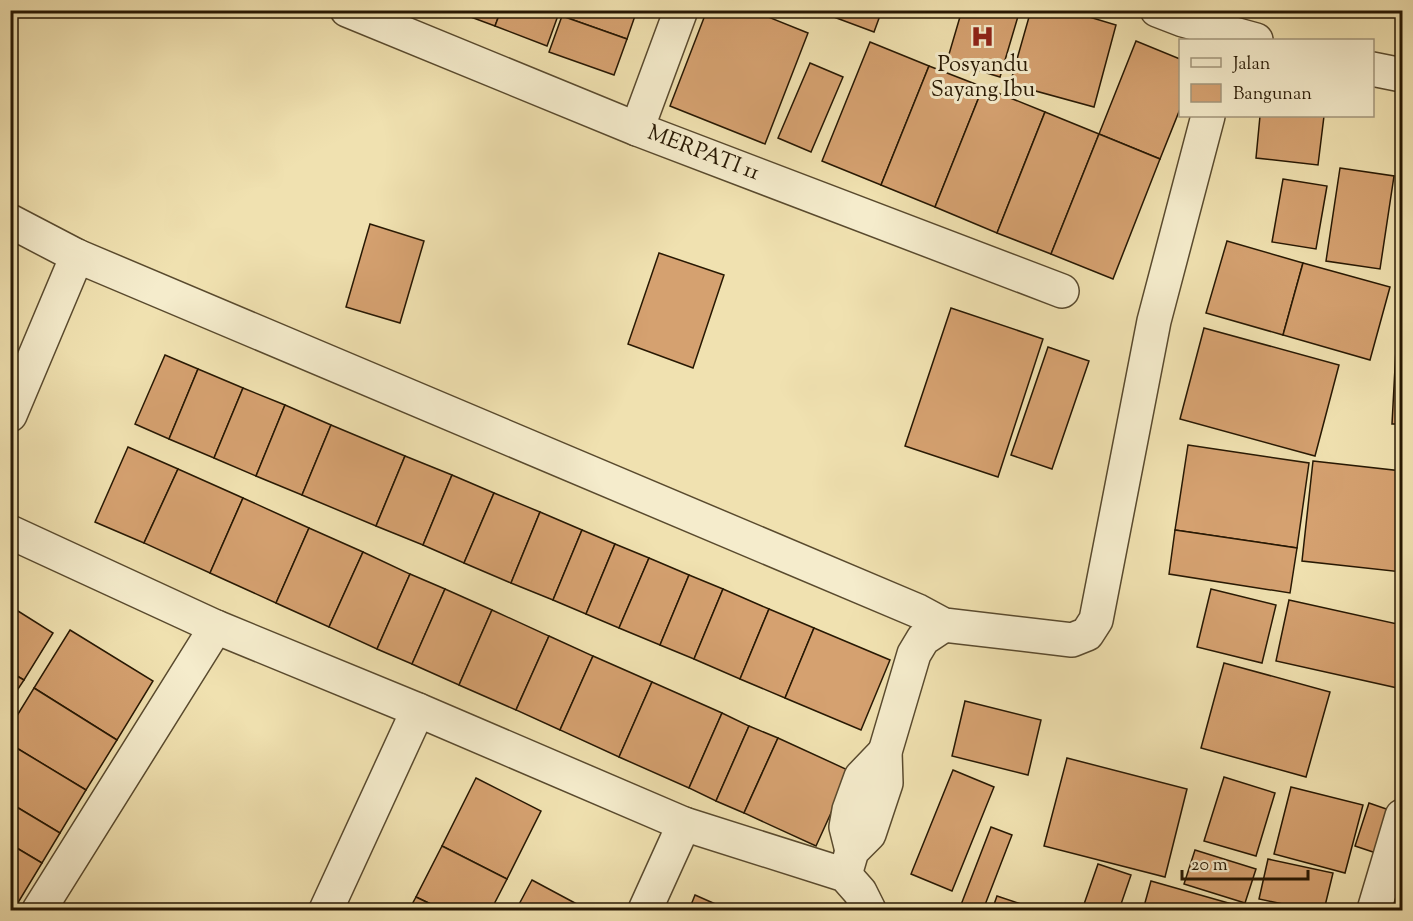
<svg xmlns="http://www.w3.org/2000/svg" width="1413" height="921" viewBox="0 0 1413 921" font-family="'Sorts Mill Goudy',serif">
	<rect width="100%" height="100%" fill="#f0e1b0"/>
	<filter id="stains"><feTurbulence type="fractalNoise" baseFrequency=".00333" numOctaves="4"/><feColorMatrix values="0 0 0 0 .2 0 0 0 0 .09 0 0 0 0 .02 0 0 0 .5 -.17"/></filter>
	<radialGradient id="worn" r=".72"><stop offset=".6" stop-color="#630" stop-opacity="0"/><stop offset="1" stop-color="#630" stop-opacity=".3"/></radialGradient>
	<g fill="#d5a170" stroke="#271803" stroke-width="1.5">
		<polygon points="452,10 501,10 495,26"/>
		<polygon points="501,10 560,10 547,46 495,26"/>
		<polygon points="564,10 637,10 627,39 562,16"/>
		<polygon points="707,10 751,10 808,33 765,144 670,106"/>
		<polygon points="815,10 882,10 874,32"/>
		<polygon points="962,10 1011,10 1019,13 1000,77 947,61"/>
		<polygon points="1031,10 1066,10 1116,25 1094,107 1010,84"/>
		<polygon points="562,16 627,39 614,75 549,52"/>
		<polygon points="1136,41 1180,59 1180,109 1160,159 1099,134"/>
		<polygon points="870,42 929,66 881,185 822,161"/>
		<polygon points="810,63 843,77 811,152 778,138"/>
		<polygon points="929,66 983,87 935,207 881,185"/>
		<polygon points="983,87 1045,112 997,233 935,207"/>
		<polygon points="1045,112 1099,134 1051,254 997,233"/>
		<polygon points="1260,116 1324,116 1318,165 1256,158"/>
		<polygon points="1099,134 1160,159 1113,279 1051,254"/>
		<polygon points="1340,168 1394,176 1380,269 1326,261"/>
		<polygon points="1283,179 1327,186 1316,249 1272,242"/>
		<polygon points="370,224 424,241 400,323 346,307"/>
		<polygon points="1402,237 1402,424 1392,424"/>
		<polygon points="1227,241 1303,263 1283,335 1206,313"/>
		<polygon points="659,253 724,275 693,368 628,344"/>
		<polygon points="1303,263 1390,287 1370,360 1283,335"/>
		<polygon points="951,308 1043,339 998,477 905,446"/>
		<polygon points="1204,328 1339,365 1315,456 1180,419"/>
		<polygon points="1048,347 1089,361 1052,469 1011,455"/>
		<polygon points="165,355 198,369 169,439 135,424"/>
		<polygon points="198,369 243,388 214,458 169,439"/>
		<polygon points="243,388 285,405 256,476 214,458"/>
		<polygon points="285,405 331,425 302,495 256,476"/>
		<polygon points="331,425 405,456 376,526 302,495"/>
		<polygon points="1188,445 1309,463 1297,548 1175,530"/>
		<polygon points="128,447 178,469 144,543 95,522"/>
		<polygon points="405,456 452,475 423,545 376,526"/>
		<polygon points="1313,461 1402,471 1402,572 1302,561"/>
		<polygon points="178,469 243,498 210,573 144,543"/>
		<polygon points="452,475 494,493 464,563 423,545"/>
		<polygon points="494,493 540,512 511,583 464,563"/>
		<polygon points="243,498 309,528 276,603 210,573"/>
		<polygon points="540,512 582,530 553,600 511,583"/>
		<polygon points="309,528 363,552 329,627 276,603"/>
		<polygon points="582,530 615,544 586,614 553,600"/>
		<polygon points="1175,530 1297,548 1290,593 1169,574"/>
		<polygon points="615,544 649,558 619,628 586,614"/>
		<polygon points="363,552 410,574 377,649 329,627"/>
		<polygon points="649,558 689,575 660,645 619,628"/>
		<polygon points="410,574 445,589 412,664 377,649"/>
		<polygon points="689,575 723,589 694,659 660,645"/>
		<polygon points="445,589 492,610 459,685 412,664"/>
		<polygon points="723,589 769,609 740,679 694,659"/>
		<polygon points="1211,589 1276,605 1262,663 1197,647"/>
		<polygon points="1289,600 1402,625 1402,689 1276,661"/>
		<polygon points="10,606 53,633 24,680 10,672"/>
		<polygon points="769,609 814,628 785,698 740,679"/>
		<polygon points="492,610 549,636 516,710 459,685"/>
		<polygon points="814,628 890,660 861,730 785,698"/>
		<polygon points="70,630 153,681 117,740 34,688"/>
		<polygon points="549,636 593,656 560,730 516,710"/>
		<polygon points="593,656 652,682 619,757 560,730"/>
		<polygon points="1224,663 1330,692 1306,777 1201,748"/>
		<polygon points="10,672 24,680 10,701"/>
		<polygon points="652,682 722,713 689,788 619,757"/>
		<polygon points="34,688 117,740 86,790 10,744 10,727"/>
		<polygon points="965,701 1041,720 1028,775 952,756"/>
		<polygon points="722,713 749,726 716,801 689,788"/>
		<polygon points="749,726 778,738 744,813 716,801"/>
		<polygon points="778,738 850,771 816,846 744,813"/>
		<polygon points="10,744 86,790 60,833 10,803"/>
		<polygon points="1067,758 1187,789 1165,877 1044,846"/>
		<polygon points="953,770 994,787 952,891 911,874"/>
		<polygon points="1224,777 1275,793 1256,856 1204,841"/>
		<polygon points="476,778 541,811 507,879 442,846"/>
		<polygon points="1291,787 1363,805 1345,873 1274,854"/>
		<polygon points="10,803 60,833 42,863 10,844"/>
		<polygon points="1369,803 1395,812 1382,855 1355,846"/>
		<polygon points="991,827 1012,835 983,910 959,910"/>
		<polygon points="10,844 42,863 16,906 10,903"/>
		<polygon points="442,846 507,879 491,910 443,910 416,897"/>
		<polygon points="1195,850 1256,869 1245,903 1184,884"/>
		<polygon points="1268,859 1333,873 1324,910 1311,910 1259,899"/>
		<polygon points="1098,864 1131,875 1119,910 1082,910"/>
		<polygon points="532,880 588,910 516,910"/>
		<polygon points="1151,881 1253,910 1143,910"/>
		<polygon points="695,895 729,910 689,910"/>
		<polygon points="997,896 1039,910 992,910"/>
		<polygon points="416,897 443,910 409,910"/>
	</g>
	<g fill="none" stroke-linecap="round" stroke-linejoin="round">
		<defs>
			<g id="street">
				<polyline points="347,10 637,129 1062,291"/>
				<polyline points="1157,10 1183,20 1256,40"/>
				<polyline points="1372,69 1402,75"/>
				<polyline points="637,129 681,10"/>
				<polyline points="10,221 77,256 918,611 944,625 1072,640 1087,634 1096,620 1154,321 1208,116"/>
				<polyline points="10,415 77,256"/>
				<polyline points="10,532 216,627 418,710 684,824 845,875 860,892 869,910"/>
				<polyline points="852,851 846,827 849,810 861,777 885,752"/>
				<polyline points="845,875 852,851 869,834 886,783 885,752 914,654 923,639 944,625"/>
				<polyline points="39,910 216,627"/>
				<polyline points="326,910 418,710"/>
				<polyline points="645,910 684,824"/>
				<polyline points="1374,910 1402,816"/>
			</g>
		</defs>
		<use href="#street" stroke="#594a2e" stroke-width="36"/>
		<use href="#street" stroke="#f5eccc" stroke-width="33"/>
	</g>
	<defs>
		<symbol id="hospital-bare" viewBox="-9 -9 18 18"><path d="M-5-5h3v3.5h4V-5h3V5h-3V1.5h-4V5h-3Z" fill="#8f2418" stroke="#f5eccc" stroke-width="2.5" paint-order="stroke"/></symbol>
	</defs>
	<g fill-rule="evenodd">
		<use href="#hospital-bare" x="966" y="20" width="33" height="33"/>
	</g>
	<g text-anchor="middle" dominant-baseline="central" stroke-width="6" stroke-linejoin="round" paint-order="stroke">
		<g font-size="22" fill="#271803" stroke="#f5eccc">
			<text x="983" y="66">Posyandu<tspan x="983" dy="25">Sayang Ibu</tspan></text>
		</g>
		<g font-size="22" fill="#271803" stroke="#f5eccc">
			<text transform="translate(703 154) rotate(21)">MERPATI 11</text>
		</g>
	</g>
	<rect width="1413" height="921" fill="none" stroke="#f0e1b0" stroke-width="36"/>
	<rect x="12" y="12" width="1389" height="897" fill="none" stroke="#271803" stroke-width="3"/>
	<rect x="18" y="18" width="1377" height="885" fill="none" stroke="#271803" stroke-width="1.5"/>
	<rect x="1179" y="39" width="195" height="78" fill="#f5eccc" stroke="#a3977c" stroke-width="1.5"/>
	<rect x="1191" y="58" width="30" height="9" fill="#f5eccc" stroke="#a3977c" stroke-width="1.5"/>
	<text x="1233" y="69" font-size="18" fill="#271803">Jalan</text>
	<rect x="1191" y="84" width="30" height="18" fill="#d5a170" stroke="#a3977c" stroke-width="1.5"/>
	<text x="1233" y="99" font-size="18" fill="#271803">Bangunan</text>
	<path d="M1182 870v9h126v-9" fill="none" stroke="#271803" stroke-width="3"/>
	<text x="1191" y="870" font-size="18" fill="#271803" stroke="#f5eccc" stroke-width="4.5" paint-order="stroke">20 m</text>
	<rect width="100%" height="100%" filter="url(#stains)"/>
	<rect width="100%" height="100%" fill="url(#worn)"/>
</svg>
